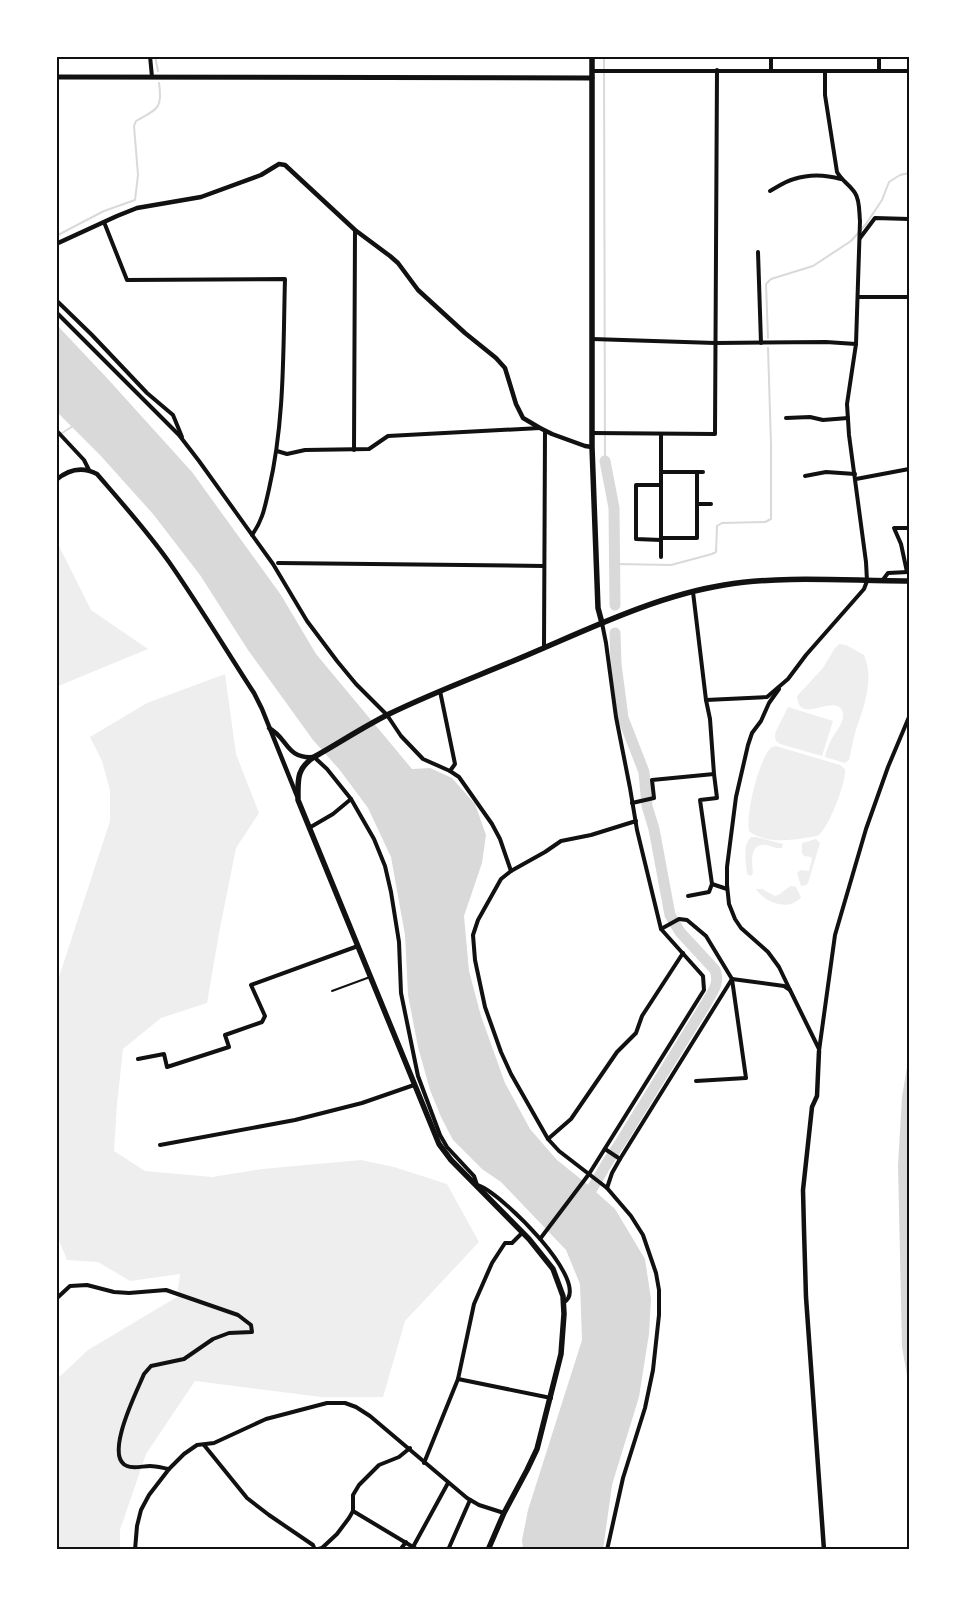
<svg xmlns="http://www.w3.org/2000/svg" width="965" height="1606" viewBox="0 0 965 1606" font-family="'Archivo Narrow',sans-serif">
	<rect width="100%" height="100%" fill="#fff"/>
	<g fill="#eee">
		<polygon points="56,540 91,610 148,649 56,687"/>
		<path d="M839 644 846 645 864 655C875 681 863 708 855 733 853 742 851 751 849 760L845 763 825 757C826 752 828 747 830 742 834 734 847 720 842 710 832 694 799 726 797 696L823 668 835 648Z"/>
		<polygon points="225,674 236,754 259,813 236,848 219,933 207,1003 161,1018 123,1049 117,1104 114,1151 145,1171 212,1177 262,1169 361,1160 394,1167 447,1184 479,1242 405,1321 383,1397 321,1397 195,1381 146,1454 120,1530 120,1550 56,1550 56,1380 88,1350 177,1297 180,1274 130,1281 98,1262 67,1260 56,1233 56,986 110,821 110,790 102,761 90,737 147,703"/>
		<path d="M788 707 833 721 822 756 780 744C775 741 774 737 776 731Z"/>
		<path d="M776 746 840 765 845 769C847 780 828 831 817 836 814 837 809 837 805 838 787 841 764 843 749 831 746 813 758 764 769 750 771 747 773 747 776 746Z"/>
		<path d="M751 837H756L783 844 782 848C776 849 772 846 766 845 749 843 752 863 753 873L751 876 747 874C746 863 742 845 751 837Z"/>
		<polygon points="816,839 820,843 808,883 806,885 801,886 797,873 801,870 809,871 812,859 811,857 804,856 802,853 802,843"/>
		<path d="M790 886 796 887 801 897C790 912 765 903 756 889H762L775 896 780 894Z"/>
	</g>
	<g fill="#d9d9d9">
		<polygon points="56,324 106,377 192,472 281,595 316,654 412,769 430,768 452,778 475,804 486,835 482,863 464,916 469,971 481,1016 505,1083 530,1129 557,1160 587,1184 615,1209 645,1259 651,1299 649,1334 639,1397 612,1485 603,1550 523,1550 522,1540 528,1510 582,1340 580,1284 566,1250 501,1182 482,1169 453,1140 441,1117 430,1090 418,1047 408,995 405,935 391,857 368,808 339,769 313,740 248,650 200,575 153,514 100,455 56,411"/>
		<polygon points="909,1055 909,1387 902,1347 898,1165 902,1097"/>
	</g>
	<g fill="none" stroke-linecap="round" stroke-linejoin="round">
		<g stroke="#d9d9d9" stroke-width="2">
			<polyline points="155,56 158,71"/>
			<polyline points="604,56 605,461"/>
			<path d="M56 236 104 211 135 200 138 175 134 126 136 121C157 109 163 109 159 83"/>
			<polyline points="768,338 766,284 771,279 813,266 851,241 866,224 882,200 889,182 900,175 909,173"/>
			<polyline points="56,437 73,426"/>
			<polyline points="615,564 671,565 712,554 716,552 717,526 722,523 765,522 771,519 771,445 768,348"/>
		</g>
		<g stroke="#d9d9d9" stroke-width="11">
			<polyline points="605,461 614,508 615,605"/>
			<path d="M585 1202 589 1194 607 1163 622 1140 707 1002C713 991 720 983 715 970L680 932 670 915 654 829 647 806 644 772 623 718 616 664 615 633"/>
		</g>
		<polyline stroke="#111" stroke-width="2" points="332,991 370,977"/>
		<g stroke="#111" stroke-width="4">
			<polyline points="150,56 152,77"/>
			<polyline points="879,56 879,71"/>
			<polyline points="592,71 909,71"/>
			<polyline points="771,71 771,56"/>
			<path d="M770 191C777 187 786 181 794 179 809 174 827 175 841 179"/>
			<path d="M104 222 127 280 285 279C283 349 285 420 269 489 265 506 263 520 252 535"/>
			<polyline points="860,238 875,218 909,219"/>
			<polyline points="758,252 761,343"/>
			<polyline points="858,297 909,297"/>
			<polyline points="56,300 92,335 147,393 173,415 182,437"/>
			<polyline points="56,312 179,435 199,461 273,564 307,621 337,661 356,684 387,715 401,736 423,759 450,771 459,777 492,824 500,839 511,871"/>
			<polyline points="592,339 715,343 826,342 856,344"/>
			<polyline points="786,418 810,417 823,420 848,418"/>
			<polyline points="56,430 84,460 89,470"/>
			<polyline points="592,433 715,434 717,70"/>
			<polyline points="661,434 661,557"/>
			<polyline points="354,450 355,230"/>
			<polyline points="277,451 287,454 305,450 369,449 388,436 540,428"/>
			<polyline points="661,472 703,472"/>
			<polyline points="805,476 826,472 855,474"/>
			<polyline points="856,479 909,469"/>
			<polyline points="661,485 636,485 636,539 661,540"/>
			<polyline points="697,504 711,504"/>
			<polyline points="661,538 697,538 697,472"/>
			<polyline points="278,563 544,566"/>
			<polyline points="907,572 901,544 894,528 909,528"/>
			<polyline points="882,581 888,573 908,572"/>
			<polyline points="544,648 545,431"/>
			<polyline points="779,689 769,703 761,721 752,733 748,745 736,797 727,867 727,885 729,904 735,919 741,928 768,952 779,967 790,990"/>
			<polyline points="440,691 455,764 450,771"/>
			<path d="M706 700 767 697 788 679 806 655 864 589 867 581 866 562 849 435 847 404 856 344 860 221C859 212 860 200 855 193 850 185 842 181 837 172L825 95V71"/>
			<path d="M314 757 327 769 351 799 374 839 385 866 391 892 399 942 401 993 418 1076 440 1135 447 1147 474 1176 477 1185C499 1190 596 1286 563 1303"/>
			<polyline points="714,774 717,798 700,800 712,884 727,889"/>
			<polyline points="632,803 654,798 652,780 714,774 710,719 706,700 693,592"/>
			<polyline points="309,828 333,814 351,799"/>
			<polyline points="688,896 709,892 712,884"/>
			<polyline points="661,929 679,919 687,920 706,936 732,979 746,1078 696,1081"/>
			<polyline points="732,979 784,986 790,990 819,1049"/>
			<polyline points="819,1051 835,935 866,829 888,767 909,717"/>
			<polyline points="138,1059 164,1054 167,1067 229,1047 225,1035 262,1022 265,1016 251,985 358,946"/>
			<polyline points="548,1139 571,1119 617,1052 636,1033 642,1016 683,953"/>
			<polyline points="160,1145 295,1120 362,1103 414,1085"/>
			<polyline points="605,1149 620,1159"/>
			<polyline points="607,1188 612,1173 620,1159 732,979"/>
			<polyline points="540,1239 589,1174 704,990 703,976 661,929 637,830 630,788 616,717 606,643 602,623"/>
			<path d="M56 1299 70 1286 87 1285 114 1292 129 1293 166 1290 238 1315 251 1325 252 1332 229 1333 213 1339 184 1359 151 1366 144 1374C138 1389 103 1457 127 1466 133 1469 143 1466 150 1466 156 1466 163 1468 169 1469"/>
			<polyline points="458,1379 551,1398"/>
			<polyline points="204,1445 247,1498 269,1515 313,1545 315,1550 322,1548 337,1534 349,1518 353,1511 353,1495 359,1485 379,1465 399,1457 410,1448"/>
			<polyline points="424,1463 458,1379 474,1304 492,1263 505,1243 512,1243 522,1233"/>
			<polyline points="353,1511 418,1550"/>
			<polyline points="413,1547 448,1483"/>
			<polyline points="135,1550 137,1526 141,1510 149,1495 169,1469 184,1454 197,1445 214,1443 266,1419 327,1403 345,1403 356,1407 370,1416 467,1498 479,1505 504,1513"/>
			<polyline points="400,1550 406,1542"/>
			<polyline points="448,1550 470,1500"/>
			<polyline points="607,1550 623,1478 645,1408 653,1370 659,1315 659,1290 656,1273 643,1235 631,1216 607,1188 559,1151 548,1139 511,1074 501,1052 485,1007 475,960 473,935 478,920 501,879 511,871 545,852 561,841 591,835 636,821"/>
		</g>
		<g stroke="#111" stroke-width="4.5">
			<polyline points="56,244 117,216 137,208 201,197 261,175 279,164 285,165 355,230 390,256 398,263 418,290 465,333 496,358 505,368 516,404 523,418 540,428 552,434 585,446 592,447"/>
			<path d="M56 480C69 469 82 466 97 474 122 503 147 531 169 562 199 605 226 650 254 693L262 709 297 796"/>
			<path d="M269 728C288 738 286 759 313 757"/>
			<polyline points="819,1051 817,1096 812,1107 803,1190 804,1230 806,1297 824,1550"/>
		</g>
		<polyline stroke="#111" stroke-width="5" points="56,77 592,78"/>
		<polyline stroke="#111" stroke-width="5.5" points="592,56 592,447 598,608 602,623"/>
		<path stroke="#111" stroke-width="5.5" d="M488 1550 504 1513 527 1470 537 1449 561 1354 564 1314 563 1296 553 1269 529 1239 451 1160 439 1144 298 800C298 780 296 769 314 757 339 743 363 727 389 714 438 690 489 672 539 650 597 625 661 595 724 585 785 575 847 581 909 581"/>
	</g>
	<rect width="965" height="1606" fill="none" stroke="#ffffff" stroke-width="115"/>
	<rect x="58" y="58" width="850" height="1490" fill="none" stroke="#111" stroke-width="2"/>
</svg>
